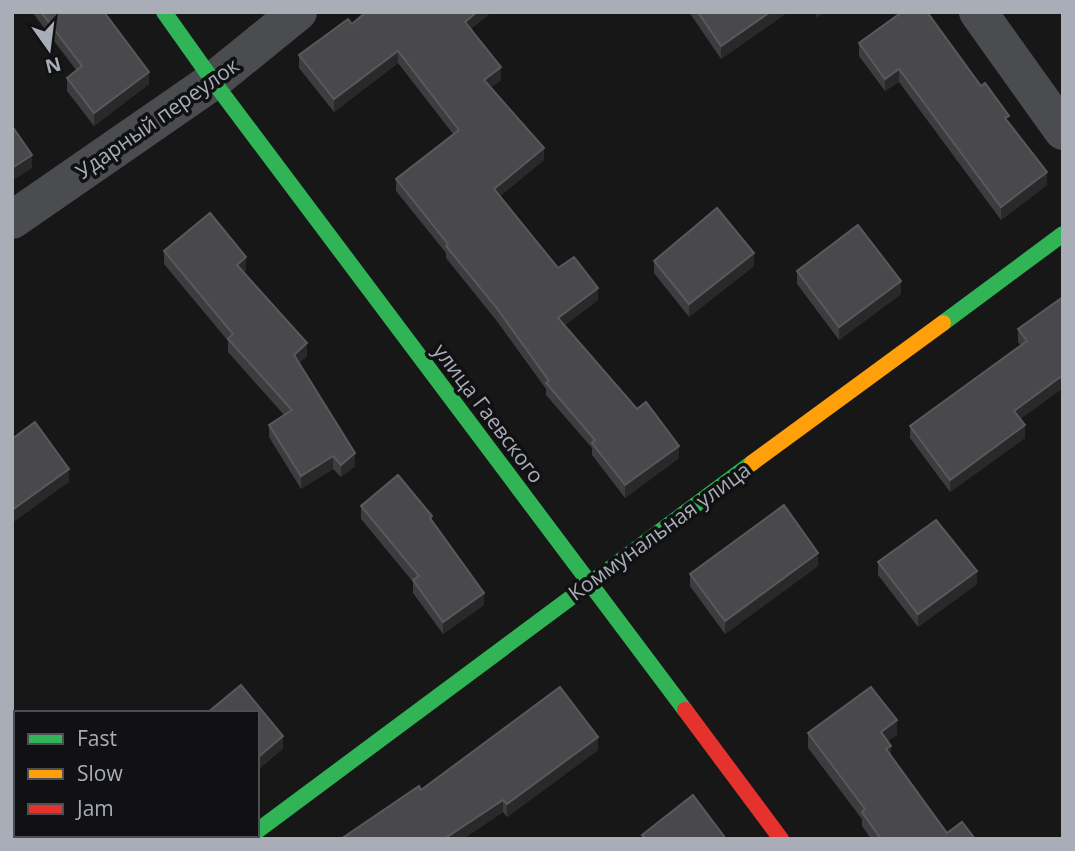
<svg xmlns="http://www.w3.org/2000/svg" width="1075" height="851" viewBox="0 0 1075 851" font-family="'Open Sans',sans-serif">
	<rect width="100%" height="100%" fill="#171717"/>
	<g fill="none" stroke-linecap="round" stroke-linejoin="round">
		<g stroke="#4b4c50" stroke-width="38">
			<polyline points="978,12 1063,131"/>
			<polyline points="12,220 213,81 298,12"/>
		</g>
		<g stroke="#30b455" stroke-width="16">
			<polyline points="164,12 213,81 685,710"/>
			<polyline points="943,323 1063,234"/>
			<polyline points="257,831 752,463"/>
		</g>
		<polyline stroke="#ff9f0a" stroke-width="16" points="752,463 943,323"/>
		<polyline stroke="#e5322d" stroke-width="16" points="685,710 781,839"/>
	</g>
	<g fill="#3d3d3f">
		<polygon points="32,12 104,12 149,84 94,126 67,91 67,78 76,70"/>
		<polygon points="689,12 788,12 721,59"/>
		<polygon points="352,24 471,29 501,80 490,88 544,160 500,196 558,268 598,300 565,325 679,458 625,498 592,455 592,448 546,395 546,389 496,320 446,258 446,253 396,191 396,179 453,134 398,63 334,112 299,68 299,55"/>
		<polygon points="859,43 981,86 1009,122 1047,185 1001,220 899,82 885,91 859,56"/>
		<polygon points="164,251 246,270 243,273 307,356 299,363 355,466 341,477 333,469 301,489 269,437 269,425 284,415 228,352 228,341 164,264"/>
		<polygon points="654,261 754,266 689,317 654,273"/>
		<polygon points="797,271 901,294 839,340 797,284"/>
		<polygon points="1063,297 1063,388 1020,419 1025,438 950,492 910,438 910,426 1021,345 1018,342 1018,329"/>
		<polygon points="361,506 432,520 484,605 443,634 413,593 413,582 361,519"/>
		<polygon points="878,562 977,584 918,627 878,575"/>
		<polygon points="818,566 725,634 690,586 690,574"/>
		<polygon points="808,733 897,735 887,741 891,755 947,833 975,839 871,839 862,826 862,819 808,748"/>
		<polygon points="598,750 507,817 503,812 463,839 341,839 421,790"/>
		<polygon points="16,757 16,833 12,828 12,759"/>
		<polygon points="18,835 39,835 34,839 21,839"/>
		<polygon points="140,835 162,835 157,839 143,839"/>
	</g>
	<g fill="#29292a">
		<polygon points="477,12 492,12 465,34 465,22"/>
		<polygon points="770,12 788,12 721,59 721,46"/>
		<polygon points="816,12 825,12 816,18"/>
		<polygon points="398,51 398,63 334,112 334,99"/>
		<polygon points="501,67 501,80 484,93 484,80"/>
		<polygon points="899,69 899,82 885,91 885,79"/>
		<polygon points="149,72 149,84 94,126 94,113"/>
		<polygon points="544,148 544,160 494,201 494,189"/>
		<polygon points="32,155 32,168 12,181 12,168"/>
		<polygon points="1047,172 1047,185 1001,220 1001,207"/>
		<polygon points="754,253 754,266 689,317 689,304"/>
		<polygon points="246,257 246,270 237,278 237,265"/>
		<polygon points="901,281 901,294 839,340 839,327"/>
		<polygon points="598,288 598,300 558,330 558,318"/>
		<polygon points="307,343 307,356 294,368 294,355"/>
		<polygon points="1063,375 1063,388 1014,424 1014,411"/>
		<polygon points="1025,425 1025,438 950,492 950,480"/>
		<polygon points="679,446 679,458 625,498 625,485"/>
		<polygon points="355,453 355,466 341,477 341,465"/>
		<polygon points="333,456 333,469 301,489 301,476"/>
		<polygon points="69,469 69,482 12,523 12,510"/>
		<polygon points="818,553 818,566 725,634 725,621"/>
		<polygon points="977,571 977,584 918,627 918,614"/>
		<polygon points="484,593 484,605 443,634 443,622"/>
		<polygon points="897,720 897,735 881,746 881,732"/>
		<polygon points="283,736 283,749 257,771 257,758"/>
		<polygon points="598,737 598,750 507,817 507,804"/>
		<polygon points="891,746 891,760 886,749"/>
		<polygon points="503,800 503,812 463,839 444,839"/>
		<polygon points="26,835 39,835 34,839 26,839"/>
		<polygon points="148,835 162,835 157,839 148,839"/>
	</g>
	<g fill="#49494c" stroke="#58595d" stroke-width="2">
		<polygon points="41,12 104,12 149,72 94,113 67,78 82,66"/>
		<polygon points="366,12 477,12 465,22 501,67 484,80 544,148 494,189 558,268 574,257 598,288 558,318 637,409 646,402 679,446 625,485 592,443 595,440 546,383 549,381 496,307 446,246 448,244 396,179 459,130 398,51 334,99 299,55 348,19 352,24"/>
		<polygon points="698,12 770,12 721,46"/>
		<polygon points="902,12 927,12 981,86 985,83 1009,116 1005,118 1047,172 1001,207 899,69 885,79 859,43"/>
		<polygon points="12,126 32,155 12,168"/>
		<polygon points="717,208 754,253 689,304 654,261"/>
		<polygon points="210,213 246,257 237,265 307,343 294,355 355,453 341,465 333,456 301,476 269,425 292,410 228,339 233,334 164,251"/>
		<polygon points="858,225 901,281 839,327 797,271"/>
		<polygon points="1063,297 1063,375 1014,411 1025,425 950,480 910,426 1027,341 1018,329"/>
		<polygon points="35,422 69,469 12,510 12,439"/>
		<polygon points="398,475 432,516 430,518 484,593 443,622 413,580 419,576 361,506"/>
		<polygon points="784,505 818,553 725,621 690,574"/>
		<polygon points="936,520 977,571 918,614 878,562"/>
		<polygon points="241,685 283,736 257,758 257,713 207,713"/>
		<polygon points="560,687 598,737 507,804 503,800 444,839 341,839 419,786 421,790"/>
		<polygon points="871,687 897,720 881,732 891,746 886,749 947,833 962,822 975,839 881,839 862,812 865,809 808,733"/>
		<polygon points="16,757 16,820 12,816 12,759"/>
		<polygon points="693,795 726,839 644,839 645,838 642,835"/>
	</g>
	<g text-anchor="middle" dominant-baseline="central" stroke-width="7" stroke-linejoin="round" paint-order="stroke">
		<g font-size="21" fill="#a8adb8" stroke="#111113">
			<text transform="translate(157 118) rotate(-35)">Ударный переулок</text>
			<text transform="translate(489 413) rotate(53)">улица Гаевского</text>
			<text transform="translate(659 531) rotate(-36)">Коммунальная улица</text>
		</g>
	</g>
	<rect width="1075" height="851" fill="none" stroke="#a8adb8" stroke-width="28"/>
	<rect x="14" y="711" width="245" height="126" fill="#111113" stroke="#4d4f55" stroke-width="2"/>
	<rect x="28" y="734" width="35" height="10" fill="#30b455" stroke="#4d4f55" stroke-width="2"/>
	<text x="77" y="746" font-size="21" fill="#a8adb8">Fast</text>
	<rect x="28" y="769" width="35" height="10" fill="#ff9f0a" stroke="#4d4f55" stroke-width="2"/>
	<text x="77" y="781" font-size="21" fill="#a8adb8">Slow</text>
	<rect x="28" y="804" width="35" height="10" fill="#e5322d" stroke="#4d4f55" stroke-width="2"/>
	<text x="77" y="816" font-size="21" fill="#a8adb8">Jam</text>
	<g transform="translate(49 49) rotate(166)" stroke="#111113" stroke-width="5" paint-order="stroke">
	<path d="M0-5L12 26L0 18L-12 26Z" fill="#a8adb8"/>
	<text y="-10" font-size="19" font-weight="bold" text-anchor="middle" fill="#a8adb8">N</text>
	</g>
</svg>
